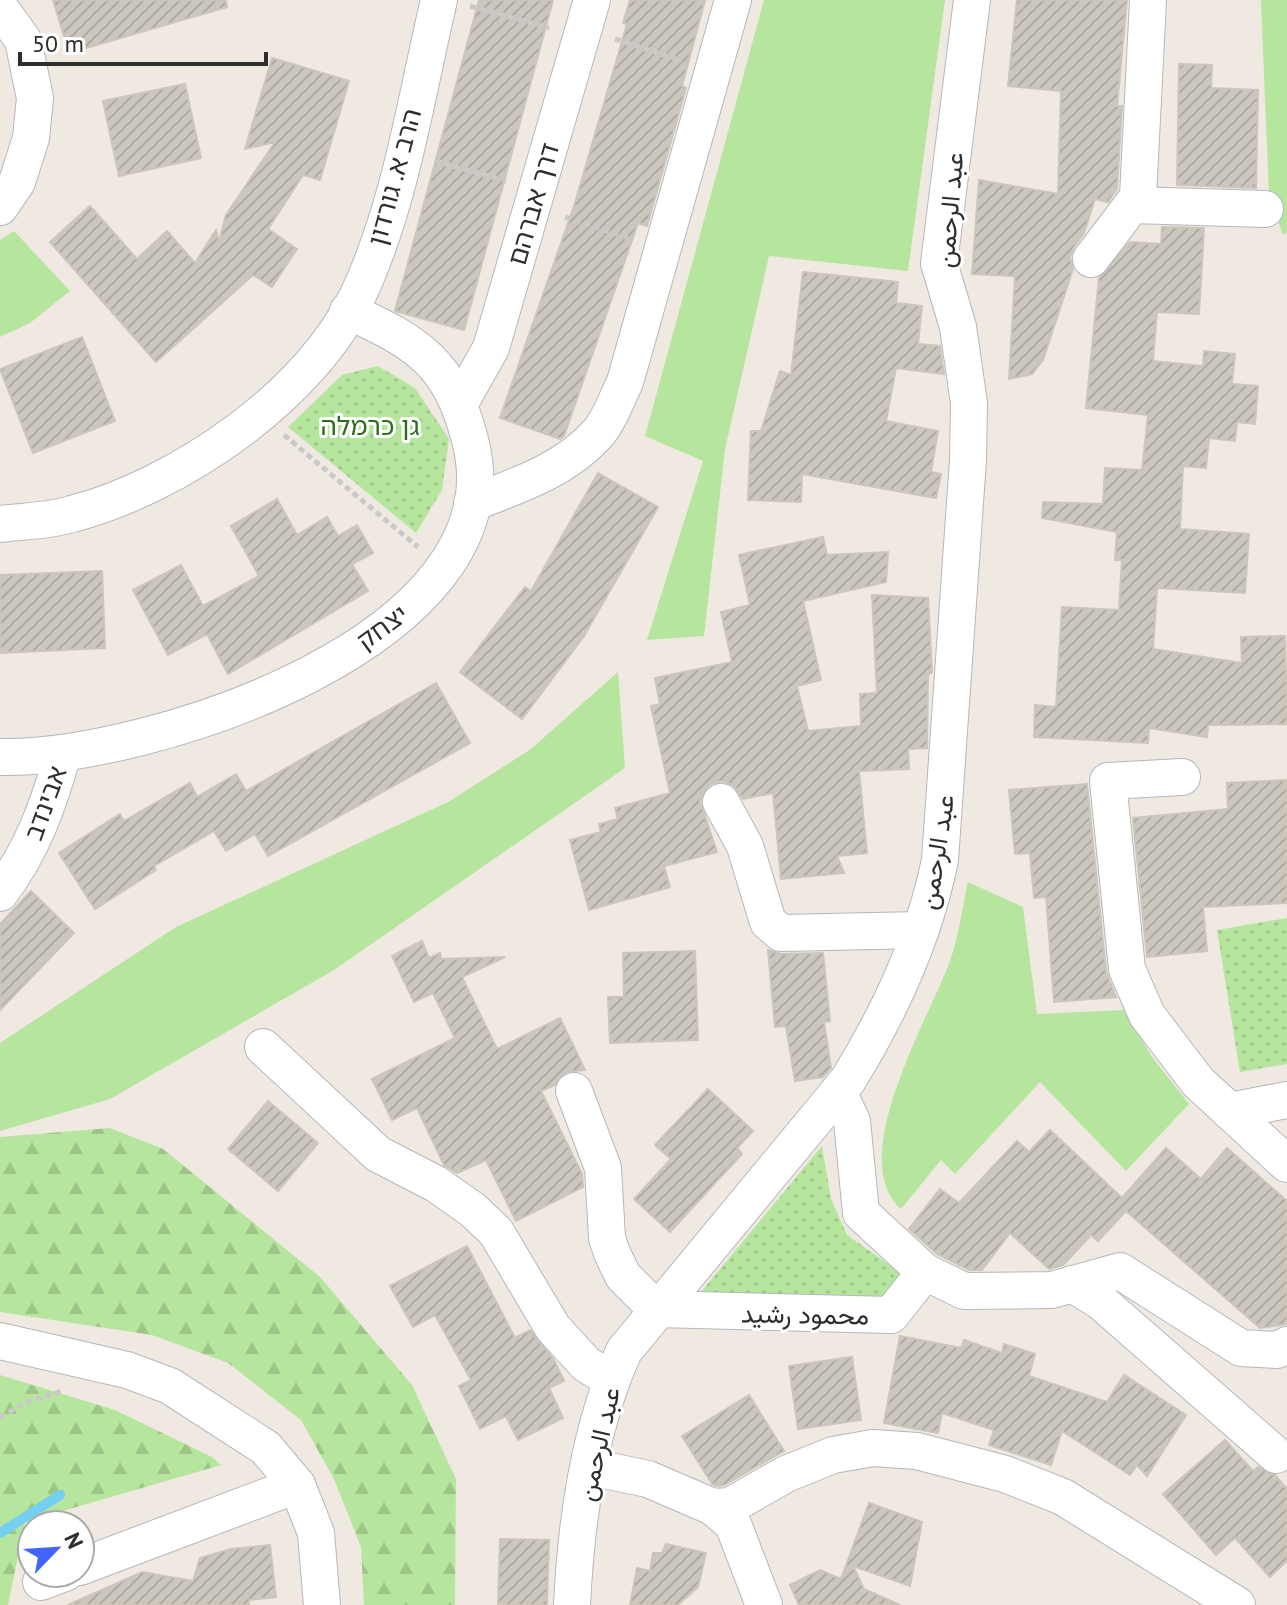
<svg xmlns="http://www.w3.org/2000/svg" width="1287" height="1605" viewBox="0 0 1287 1605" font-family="'PT Sans',Vazirmatn,'Noto Sans Hebrew',sans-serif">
	<defs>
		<pattern id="forest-firs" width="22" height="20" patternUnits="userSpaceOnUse" patternTransform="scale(2)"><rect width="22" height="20" fill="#b6e59e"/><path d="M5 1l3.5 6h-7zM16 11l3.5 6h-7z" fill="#9dc588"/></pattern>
		<pattern id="park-dots" width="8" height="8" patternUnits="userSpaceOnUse" patternTransform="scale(2)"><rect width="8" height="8" fill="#b6e59e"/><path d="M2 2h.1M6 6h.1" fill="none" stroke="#9dc588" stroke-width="1.8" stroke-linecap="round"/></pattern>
		<pattern id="building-hatch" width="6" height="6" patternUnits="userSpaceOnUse" patternTransform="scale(2)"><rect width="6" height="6" fill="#cbc7bf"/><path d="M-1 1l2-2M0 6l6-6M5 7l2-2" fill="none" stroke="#afaba4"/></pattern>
	</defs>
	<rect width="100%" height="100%" fill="#efe9e1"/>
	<g fill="#b6e59e">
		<polygon points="764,0 945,0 908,271 769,256 725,449 704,636 647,640 703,461 645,436"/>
		<polygon points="1261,0 1287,0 1287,232 1283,235 1269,195"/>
		<polygon points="14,231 70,291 30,323 0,337 0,240"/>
		<polygon points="618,672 625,768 334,970 110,1099 0,1131 0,1043 176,927 448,802 531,749"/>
		<path d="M968 882 1023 907 1037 1014 1124 1010 1152 1057 1189 1104 1126 1171 1040 1082 955 1174 941 1160 901 1209C844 1159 930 1017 950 961 959 936 962 908 968 882Z"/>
	</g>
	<g fill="url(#forest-firs)">
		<polygon points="110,1128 163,1149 320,1277 412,1385 456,1479 455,1605 364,1605 361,1547 334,1479 301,1420 228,1363 152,1335 0,1312 0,1137"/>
		<polygon points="0,1375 115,1410 212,1457 221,1465 25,1522 8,1605 0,1605"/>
	</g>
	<g fill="url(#park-dots)">
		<polygon points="378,366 415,388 449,439 442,490 416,533 288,427 342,375"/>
		<polygon points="1287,918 1287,1064 1240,1072 1217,930"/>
		<polygon points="822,1146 831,1199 847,1235 904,1275 887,1294 871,1304 701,1292"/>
	</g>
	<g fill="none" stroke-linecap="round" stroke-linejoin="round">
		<polyline stroke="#75cff0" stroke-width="10" points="0,1533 60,1495"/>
	</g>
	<g fill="url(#building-hatch)" stroke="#cbc5ba" stroke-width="2">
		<polygon points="53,0 226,0 227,7 69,53"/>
		<polygon points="479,0 553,0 464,330 395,311"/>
		<polygon points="630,0 705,0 682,86 686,88 647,226 638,223 564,436 560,439 500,418 575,203 627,24 623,23"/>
		<polygon points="1017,0 1127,0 1117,106 1122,106 1117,189 1108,202 1095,199 1084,233 1074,247 1070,257 1073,269 1043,360 1032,374 1009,379 1015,276 972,274 979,180 1058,194 1061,91 1008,86"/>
		<polygon points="272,58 349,81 320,180 303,175 268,229 297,249 272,287 253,275 156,362 50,242 90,206 137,259 167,231 195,263 216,230 219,242 226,215 275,142 245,149"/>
		<polygon points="1179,64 1212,65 1211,88 1258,90 1256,188 1177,185"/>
		<polygon points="185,84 201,158 119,176 103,101"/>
		<polygon points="1162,227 1204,228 1199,314 1157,312 1153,361 1203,366 1204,351 1235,354 1232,384 1258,386 1255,424 1237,422 1235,441 1209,438 1206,468 1183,466 1180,529 1249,534 1245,593 1157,588 1153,649 1242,663 1241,637 1285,636 1287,724 1208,725 1207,737 1149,728 1148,743 1034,737 1035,705 1056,707 1062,607 1119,610 1122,560 1115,560 1117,532 1042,518 1043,502 1103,504 1105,468 1142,470 1148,415 1086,408 1099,278 1130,242 1161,244"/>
		<polygon points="803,272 898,282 896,303 922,306 918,344 940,346 944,374 896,368 886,421 938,431 931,472 941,474 936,498 802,474 801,502 748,500 751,431 761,431 780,371 791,375"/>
		<polygon points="82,337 115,421 33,453 0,369"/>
		<polygon points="598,473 658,507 584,636 522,719 460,672 525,587 531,591"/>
		<polygon points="277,499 297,535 327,517 338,536 357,525 373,553 352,564 368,591 228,674 207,634 168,655 133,590 181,565 203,606 259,576 231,526"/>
		<polygon points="823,537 827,555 888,552 886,582 803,601 821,680 797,686 808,731 861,726 860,694 877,693 872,595 928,598 932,672 928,675 927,748 908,749 909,769 859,771 867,853 837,856 844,873 781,879 773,793 743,799 733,785 721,781 710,784 700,801 717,852 664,866 670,887 589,910 570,840 601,832 599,824 618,819 615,808 670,793 651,706 660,704 655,678 732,662 721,612 750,605 739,555"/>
		<polygon points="102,571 105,648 0,653 0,575"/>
		<polygon points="436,683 470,743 268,856 255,834 226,851 214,831 154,866 156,870 95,909 59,853 120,814 124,821 190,783 197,797 236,774 246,791"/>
		<polygon points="1287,780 1287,903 1203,907 1207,951 1147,957 1133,818 1228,809 1227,783"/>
		<polygon points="1087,784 1106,971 1116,997 1054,1002 1046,897 1034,898 1030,853 1015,854 1009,790"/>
		<polygon points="31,891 74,933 0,1010 0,924"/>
		<polygon points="422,941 429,958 440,953 441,959 505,957 462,977 497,1049 560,1018 585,1070 566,1072 555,1085 541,1091 582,1174 583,1187 516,1221 486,1160 457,1173 444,1165 417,1108 392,1120 372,1079 455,1038 433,993 414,1002 392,956"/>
		<polygon points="768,950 781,954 823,953 830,1021 824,1022 831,1068 823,1077 795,1081 786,1026 775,1027"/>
		<polygon points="695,951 698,1040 610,1043 608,997 624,997 623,953"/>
		<polygon points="708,1089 753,1131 737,1148 742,1154 670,1232 634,1199 671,1159 655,1145"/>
		<polygon points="268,1101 318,1143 278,1191 228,1149"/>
		<polygon points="1050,1130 1122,1198 1166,1148 1201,1179 1227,1148 1287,1201 1287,1324 1260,1328 1126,1211 1098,1241 1091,1235 1063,1265 1049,1269 1010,1233 982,1270 969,1270 937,1254 909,1229 940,1189 959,1203 1017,1141 1029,1152"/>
		<polygon points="467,1246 515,1338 530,1330 554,1360 564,1381 549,1388 563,1418 518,1440 506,1416 480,1429 459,1386 471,1380 435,1315 413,1327 390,1286"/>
		<polygon points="900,1336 961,1348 964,1340 1002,1353 1004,1344 1035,1354 1029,1376 1107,1402 1124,1375 1186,1415 1147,1476 1137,1465 1130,1475 1062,1431 1051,1465 989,1445 994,1430 942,1413 938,1433 884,1423"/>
		<polygon points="852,1357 861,1420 798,1429 789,1366"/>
		<polygon points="749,1395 784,1451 724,1485 717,1486 712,1484 682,1436"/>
		<polygon points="1225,1440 1253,1471 1258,1467 1275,1475 1287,1489 1287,1561 1270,1577 1235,1538 1216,1555 1163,1494"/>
		<polygon points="869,1503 922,1522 910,1586 853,1566 864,1589 900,1605 799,1605 790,1585 820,1570 841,1579"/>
		<polygon points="500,1539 549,1540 547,1605 498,1605"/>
		<polygon points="666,1544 706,1553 698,1587 678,1605 630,1605 637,1568 650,1571 653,1553 662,1553"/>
		<polygon points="270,1545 276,1597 249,1600 249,1605 68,1605 142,1572 193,1581 200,1558 231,1549"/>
	</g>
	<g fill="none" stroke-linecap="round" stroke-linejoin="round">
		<defs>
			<g id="minor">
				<polyline points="0,8 23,40 35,98 31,138 17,182 0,207"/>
				<polyline points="1132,205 1265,209"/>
				<polyline points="1091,259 1138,197 1148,0"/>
				<polyline points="460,403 491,348 592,0"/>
				<path d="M472 503C517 486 566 470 599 432 610 419 617 398 625 382L733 0"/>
				<path d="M0 524C24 521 50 521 72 514 179 486 312 395 359 293 401 202 416 98 439 0"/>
				<path d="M0 757C146 760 523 639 470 440 450 362 418 343 348 311"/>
				<polyline points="1182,777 1108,781 1127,969 1147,1015 1198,1082 1287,1164"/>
				<polyline points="721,802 745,846 768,922 781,933 921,930"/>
				<path d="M0 893C32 851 49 804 63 753"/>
				<polyline points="263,1047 378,1154 436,1184 473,1210 496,1232 553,1328 586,1364 611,1380"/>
				<polyline points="574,1091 603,1168 607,1238 612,1253 623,1276 656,1309 891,1315 925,1272 964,1291 1052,1290 1120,1271 1241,1348 1277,1350 1287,1345"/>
				<polyline points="838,1092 852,1121 861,1213 925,1272"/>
				<polyline points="1229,1111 1287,1100"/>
				<polyline points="1072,1284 1100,1301 1276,1455"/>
				<polyline points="0,1341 127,1370 170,1386 266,1448 297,1485 316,1533 322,1605"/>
				<polyline points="590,1467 648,1479 713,1507 730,1506 786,1474 833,1455 873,1448 917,1451 1005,1474 1063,1497 1237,1605"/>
				<polyline points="713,1507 733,1524 764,1605"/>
				<polyline points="80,1567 297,1485"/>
				<polyline points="41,1582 65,1573"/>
				<path d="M572 1605C576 1520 589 1428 624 1351L848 1080C890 1012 924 939 940 860L968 460 969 403 958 327 939 263 972 0"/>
			</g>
		</defs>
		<use href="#minor" stroke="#b4b7c1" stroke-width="38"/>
		<g stroke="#c9c9c9" stroke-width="5" stroke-dasharray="6 4" stroke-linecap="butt">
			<polyline points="470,6 549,28"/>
			<polyline points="615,39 682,61"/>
			<polyline points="435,161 506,181"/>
			<polyline points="565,217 632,239"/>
			<polyline points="284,435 418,547"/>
			<polyline points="0,1417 27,1402 62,1391"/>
		</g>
		<use href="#minor" stroke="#fff" stroke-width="36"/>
	</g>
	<g text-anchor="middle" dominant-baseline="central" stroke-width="6" stroke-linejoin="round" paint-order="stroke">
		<g font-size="26" fill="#2e2e2e" stroke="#fff">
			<text transform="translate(394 177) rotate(-75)">הרב א. גורדון</text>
			<text transform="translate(533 204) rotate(-74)">דרך אברהם</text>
			<text transform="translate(949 210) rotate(-85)">عبد الرحمن</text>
			<text transform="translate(382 627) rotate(-36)">יצחק</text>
			<text transform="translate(45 803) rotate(-70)">אבינדב</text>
			<text transform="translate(936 852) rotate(-81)">عبد الرحمن</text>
			<text transform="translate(805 1314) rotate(1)">محمود رشيد</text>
			<text transform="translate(598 1444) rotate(-77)">عبد الرحمن</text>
		</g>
		<g font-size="26" fill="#2c6e1b" stroke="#fff">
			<text x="370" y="425">גן כרמלה</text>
		</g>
	</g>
	<g transform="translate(56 1549) rotate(65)"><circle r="38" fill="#ffffff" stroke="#ababab" stroke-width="2"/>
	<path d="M0-6L14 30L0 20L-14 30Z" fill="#4264fb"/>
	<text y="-12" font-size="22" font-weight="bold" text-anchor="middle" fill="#2e2e2e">N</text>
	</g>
	<path d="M20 52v12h246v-12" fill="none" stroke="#2e2e2e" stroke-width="4"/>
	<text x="32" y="52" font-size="24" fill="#2e2e2e" stroke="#ffffff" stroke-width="6" paint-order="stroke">50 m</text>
</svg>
